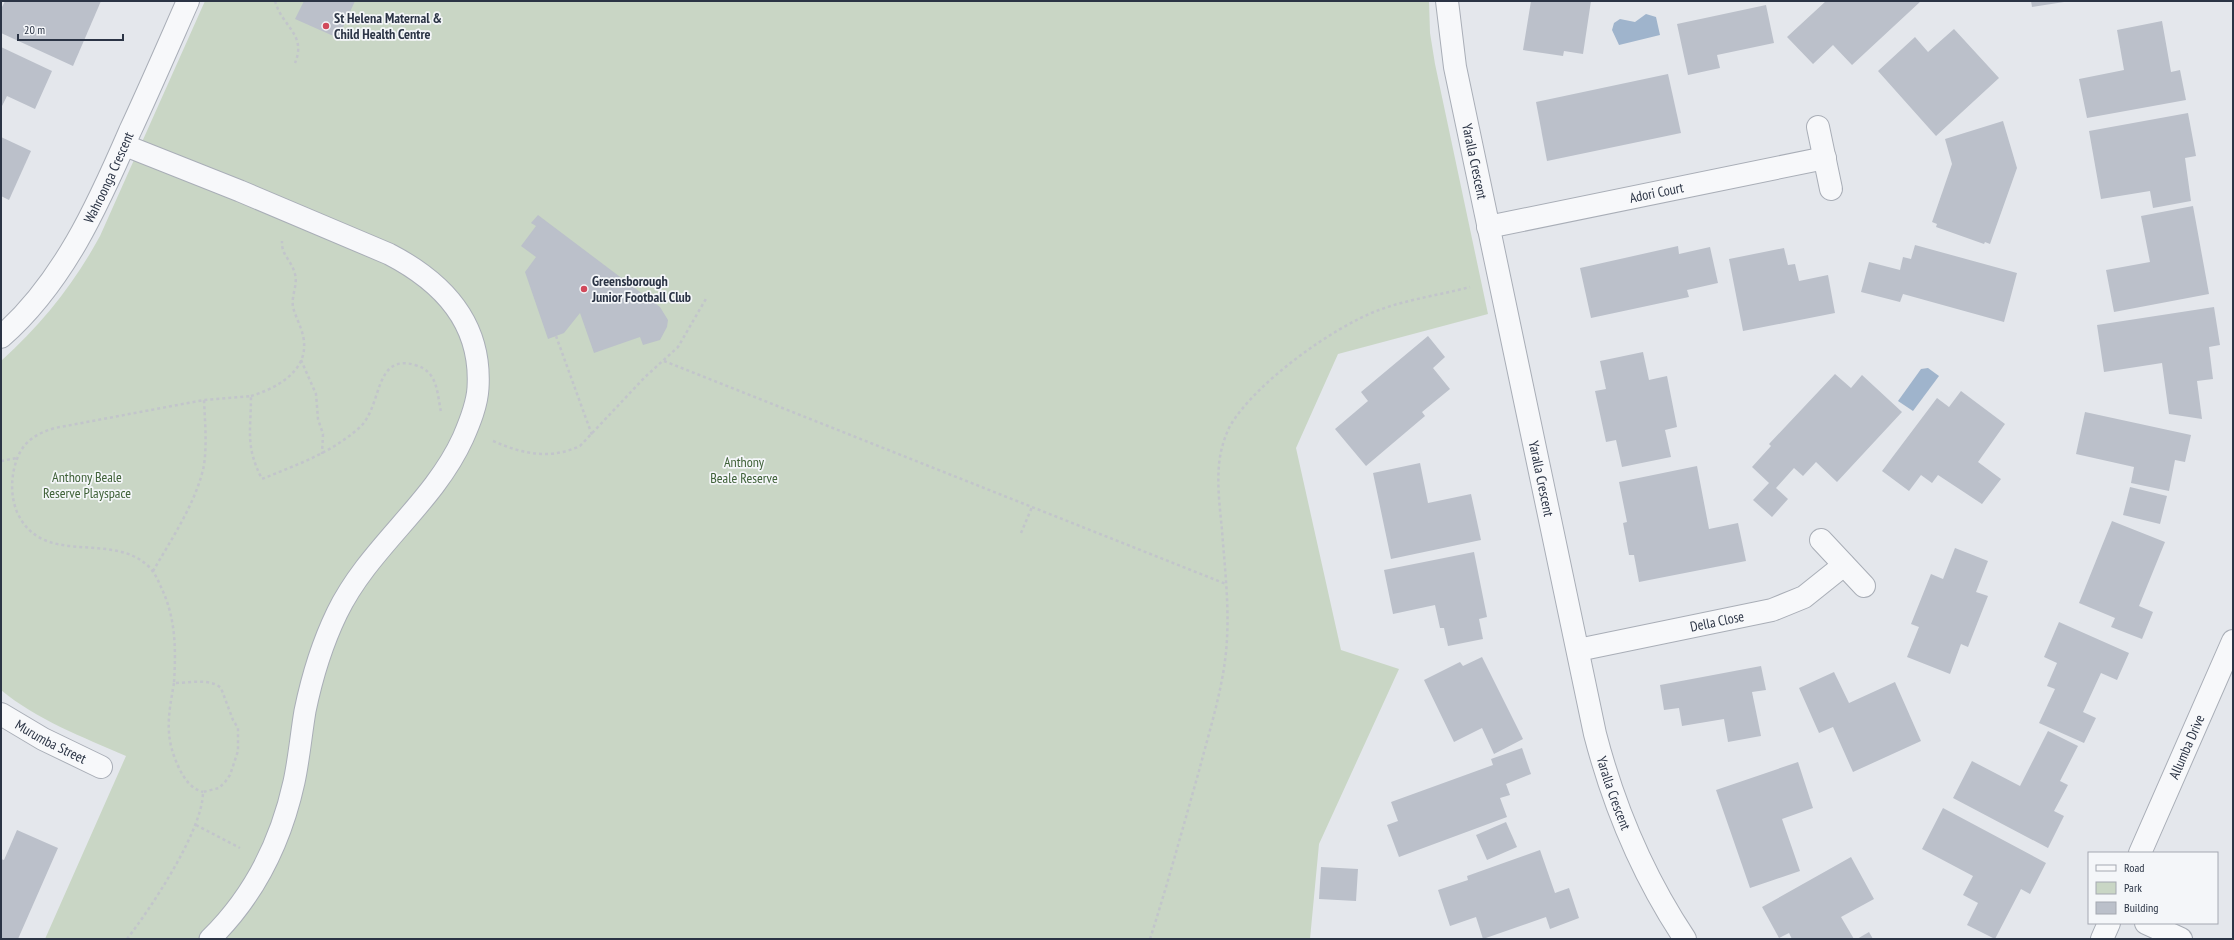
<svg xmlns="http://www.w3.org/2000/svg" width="2234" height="940" viewBox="0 0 2234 940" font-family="'PT Sans Narrow',sans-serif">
	<rect width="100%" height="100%" fill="#e4e7ec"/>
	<path fill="#c9d6c5" d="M205 1H1429L1430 33 1435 64 1488 314 1338 354 1296 448 1341 650 1399 669 1319 844 1310 939H45L126 756C83 737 37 720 1 690V361C42 324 74 284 100 236Z"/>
	<g fill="#9fb4cc">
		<polygon points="1646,14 1656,17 1660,35 1619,45 1612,30 1614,23 1620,19 1635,22"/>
		<polygon points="1928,368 1939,376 1913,411 1898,401 1921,369"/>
	</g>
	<g fill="#bbc0ca">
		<polygon points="5,1 101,1 73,66 1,33 1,9"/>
		<polygon points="304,1 355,1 338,38 295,19"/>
		<polygon points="1531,1 1591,1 1583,54 1564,51 1563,56 1523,50"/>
		<polygon points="1826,1 1921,1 1852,65 1833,45 1813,64 1787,37"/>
		<polygon points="2031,1 2064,1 2064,2 2032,7"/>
		<polygon points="1766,5 1774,43 1717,55 1720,68 1688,75 1677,24"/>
		<polygon points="2162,21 2171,72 2180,70 2186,100 2087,118 2079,79 2124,70 2117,30"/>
		<polygon points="1954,29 1999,78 1936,136 1878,71 1915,37 1928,52"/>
		<polygon points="1,47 52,71 35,109 7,96 1,108"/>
		<polygon points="1668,74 1681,133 1547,161 1536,102"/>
		<polygon points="2188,113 2196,156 2185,158 2191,201 2153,208 2150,191 2101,199 2089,131"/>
		<polygon points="2003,121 2017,168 1990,244 1985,242 1984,244 1936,227 1937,224 1932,222 1952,164 1945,139"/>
		<polygon points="1,137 31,151 9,200 1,196"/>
		<polygon points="2193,206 2209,294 2114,312 2106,270 2150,262 2141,216"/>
		<polygon points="538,215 660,307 668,320 667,327 660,340 643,345 640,337 594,353 580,313 564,333 548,339 525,272 536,257 521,246 536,226 531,223"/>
		<polygon points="1915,245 2017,273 2004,322 1903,294 1900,302 1861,292 1869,262 1900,270 1903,257 1911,259"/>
		<polygon points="1678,246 1679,254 1710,247 1718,283 1687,290 1689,297 1591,318 1580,268"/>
		<polygon points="1784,248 1788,265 1795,264 1799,281 1828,275 1835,313 1743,331 1729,259"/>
		<polygon points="2214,307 2220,345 2209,347 2213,379 2197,381 2202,419 2169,414 2162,363 2104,372 2097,325"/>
		<polygon points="1428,336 1445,357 1433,368 1450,389 1422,412 1425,416 1366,466 1335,429 1368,401 1361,392"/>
		<polygon points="1643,352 1649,380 1667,376 1677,427 1665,430 1671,457 1622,467 1616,440 1606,442 1595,391 1606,389 1600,361"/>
		<polygon points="1835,374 1851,388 1862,375 1902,412 1837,482 1816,462 1803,476 1794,468 1776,488 1788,499 1772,517 1753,500 1769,483 1752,467 1771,446 1769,444"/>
		<polygon points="1961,391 2005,424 1978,462 2001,479 1982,504 1938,475 1932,483 1921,475 1909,491 1882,471 1937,398 1949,407"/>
		<polygon points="2085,412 2191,435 2185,462 2175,460 2169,491 2131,483 2134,467 2076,454"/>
		<polygon points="1420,463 1428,503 1471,494 1481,540 1391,559 1373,473"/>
		<polygon points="1697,466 1709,529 1738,523 1746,561 1639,582 1634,555 1629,555 1623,523 1627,522 1619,482"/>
		<polygon points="2130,487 2167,496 2160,524 2123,515"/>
		<polygon points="2112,521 2165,542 2139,606 2153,612 2142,639 2111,627 2115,618 2079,603"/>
		<polygon points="1955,548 1988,561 1976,592 1988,596 1968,647 1961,644 1950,674 1907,657 1919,627 1911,624 1931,574 1943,579"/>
		<polygon points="1474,552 1487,617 1479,619 1483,639 1448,646 1444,628 1440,628 1435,605 1393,614 1384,570"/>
		<polygon points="2059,622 2129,653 2117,680 2101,673 2083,712 2096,718 2084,743 2039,723 2055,689 2047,686 2057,663 2044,657"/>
		<polygon points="1482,657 1523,739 1494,754 1482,728 1454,742 1424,680 1460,662 1463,666"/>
		<polygon points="1761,666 1766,690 1752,692 1761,736 1728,742 1724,719 1682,726 1679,708 1664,710 1660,685"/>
		<polygon points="1834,672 1849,703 1895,682 1921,741 1853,772 1833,727 1819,733 1799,688"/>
		<polygon points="2048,731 2078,746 2060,781 2068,785 2054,811 2064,816 2048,848 1953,798 1972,761 2020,786"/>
		<polygon points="1522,748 1531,774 1506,784 1510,795 1500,798 1507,817 1399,857 1387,825 1398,821 1391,802 1493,765 1491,759"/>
		<polygon points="1798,762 1813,808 1782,819 1800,871 1750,888 1716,790"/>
		<polygon points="1943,808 2046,863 2030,894 2021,889 1995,939 1967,925 1978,903 1963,895 1973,876 1922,849"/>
		<polygon points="1506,822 1517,847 1487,860 1476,835"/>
		<polygon points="17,830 58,848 18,939 1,939 1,859 4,860"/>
		<polygon points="1540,850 1555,893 1569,888 1579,918 1550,929 1546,917 1483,939 1476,917 1450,926 1438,890 1468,880 1467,876"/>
		<polygon points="1851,857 1874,899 1841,917 1854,939 1792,939 1789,933 1779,938 1762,907"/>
		<polygon points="1321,867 1358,869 1356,901 1319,899"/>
		<polygon points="1869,932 1873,939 1857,939"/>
	</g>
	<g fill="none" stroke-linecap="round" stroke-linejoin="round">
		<defs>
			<path id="service" d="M124 145 240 191 389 254C443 282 482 323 478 388 477 405 470 422 463 438 433 504 369 547 337 613 322 644 312 677 305 711 301 735 299 759 294 782 281 841 254 896 210 939"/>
			<g id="minor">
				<path id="s1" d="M1447 1 1455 67 1595 734C1614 807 1643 876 1685 939"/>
				<polyline points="1818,127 1831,189"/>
				<path id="s2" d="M1488 227 1825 158"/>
				<path id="s3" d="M1 337C63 283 98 205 130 131 150 88 169 44 188 1"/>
				<polyline points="1821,540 1864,586"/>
				<path id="s4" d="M1578 650 1772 610 1804 597 1844 565"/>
				<path id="s5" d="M1 714 43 739 101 767"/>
				<path id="s6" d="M2140 853 2233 641"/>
				<polyline points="2146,923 2181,939"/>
				<polyline points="2102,939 2109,923"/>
			</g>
		</defs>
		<use href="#service" stroke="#a9aeb7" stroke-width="23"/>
		<use href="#minor" stroke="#a9aeb7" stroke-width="24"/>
		<g stroke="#c2c5cb" stroke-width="2.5" stroke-dasharray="3 3" stroke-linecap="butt">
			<path d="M275 1C282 27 307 34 295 63"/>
			<polyline points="556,336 592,435"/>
			<polyline points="301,360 316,394 318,419 323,434 322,454"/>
			<polyline points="664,361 1226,584"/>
			<path d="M251 396C275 389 307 372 304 342 303 329 296 319 293 307 291 296 298 285 295 274 292 261 281 255 282 241"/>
			<path d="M493 441C523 454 549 460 580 446L645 377 678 347 707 297"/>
			<polyline points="1,461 17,458"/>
			<polyline points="1021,533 1032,507"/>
			<path d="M153 571C171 540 197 501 204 465 207 444 205 422 204 400"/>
			<path d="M174 683C168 717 164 738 180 770 185 780 192 789 203 792"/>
			<polyline points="196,825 240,848"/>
			<path d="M127 939C151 908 203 830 203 792L219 788 225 782 230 775 238 751V728L233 720 221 688C210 678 189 683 174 683 176 648 176 617 160 585 157 578 154 571 147 565 109 531 42 568 17 512 10 495 11 475 17 459 24 440 38 433 55 428L204 400 251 396C251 431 245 446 262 479 296 465 331 453 359 428 383 407 373 353 415 365 438 371 437 393 441 412"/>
			<path d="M1150 939C1168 883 1183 827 1199 771 1209 732 1222 692 1226 652 1230 611 1225 571 1222 530 1220 509 1217 487 1219 465 1220 452 1224 438 1230 426 1255 383 1333 327 1379 310 1409 299 1440 295 1470 287"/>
		</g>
		<use href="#service" stroke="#f7f8fa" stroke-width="21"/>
		<use href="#minor" stroke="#f7f8fa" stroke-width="22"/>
	</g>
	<g fill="#d1495b" stroke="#f4f6f9" stroke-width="1.5">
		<circle cx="326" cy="26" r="4"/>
		<circle cx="584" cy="289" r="4"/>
	</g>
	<g text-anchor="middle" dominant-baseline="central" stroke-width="3.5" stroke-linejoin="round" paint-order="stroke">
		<g font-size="14" font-weight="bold" fill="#2b3445" stroke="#f4f6f9" text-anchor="start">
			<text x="334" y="18">St Helena Maternal &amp;<tspan x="334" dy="16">Child Health Centre</tspan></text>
			<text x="592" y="281">Greensborough<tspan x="592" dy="16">Junior Football Club</tspan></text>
		</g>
		<g font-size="14" fill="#2b3445" stroke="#f4f6f9">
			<text stroke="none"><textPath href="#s1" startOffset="163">Yaralla Crescent</textPath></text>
			<text stroke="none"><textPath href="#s3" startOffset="194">Wahroonga Crescent</textPath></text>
			<text stroke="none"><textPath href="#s2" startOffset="172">Adori Court</textPath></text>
			<text stroke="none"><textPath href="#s1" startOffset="487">Yaralla Crescent</textPath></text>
			<text stroke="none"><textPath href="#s4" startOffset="142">Della Close</textPath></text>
			<text stroke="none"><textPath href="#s5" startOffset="57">Murumba Street</textPath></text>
			<text stroke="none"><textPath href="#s6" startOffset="116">Allumba Drive</textPath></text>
			<text stroke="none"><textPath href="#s1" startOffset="810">Yaralla Crescent</textPath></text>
		</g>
		<g font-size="14" fill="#3f6138" stroke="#f4f6f9">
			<text x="744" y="462">Anthony<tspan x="744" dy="16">Beale Reserve</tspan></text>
			<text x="87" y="477">Anthony Beale<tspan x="87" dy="16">Reserve Playspace</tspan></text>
		</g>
	</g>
	<rect width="2234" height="940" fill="none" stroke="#2b3445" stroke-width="4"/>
	<rect x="2088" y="852" width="130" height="72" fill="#f4f6f9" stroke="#a4a8b1"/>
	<rect x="2096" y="865" width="20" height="6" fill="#f7f8fa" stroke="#a4a8b1"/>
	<text x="2124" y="872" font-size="12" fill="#2b3445">Road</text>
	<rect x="2096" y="882" width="20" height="12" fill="#c9d6c5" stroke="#a4a8b1"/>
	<text x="2124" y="892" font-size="12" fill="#2b3445">Park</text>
	<rect x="2096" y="902" width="20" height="12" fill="#bbc0ca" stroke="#a4a8b1"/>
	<text x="2124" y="912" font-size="12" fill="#2b3445">Building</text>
	<path d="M18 34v6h105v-6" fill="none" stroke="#2b3445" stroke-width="2"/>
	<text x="24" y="34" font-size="12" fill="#2b3445" stroke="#f4f6f9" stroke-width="3" paint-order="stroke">20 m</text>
</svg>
